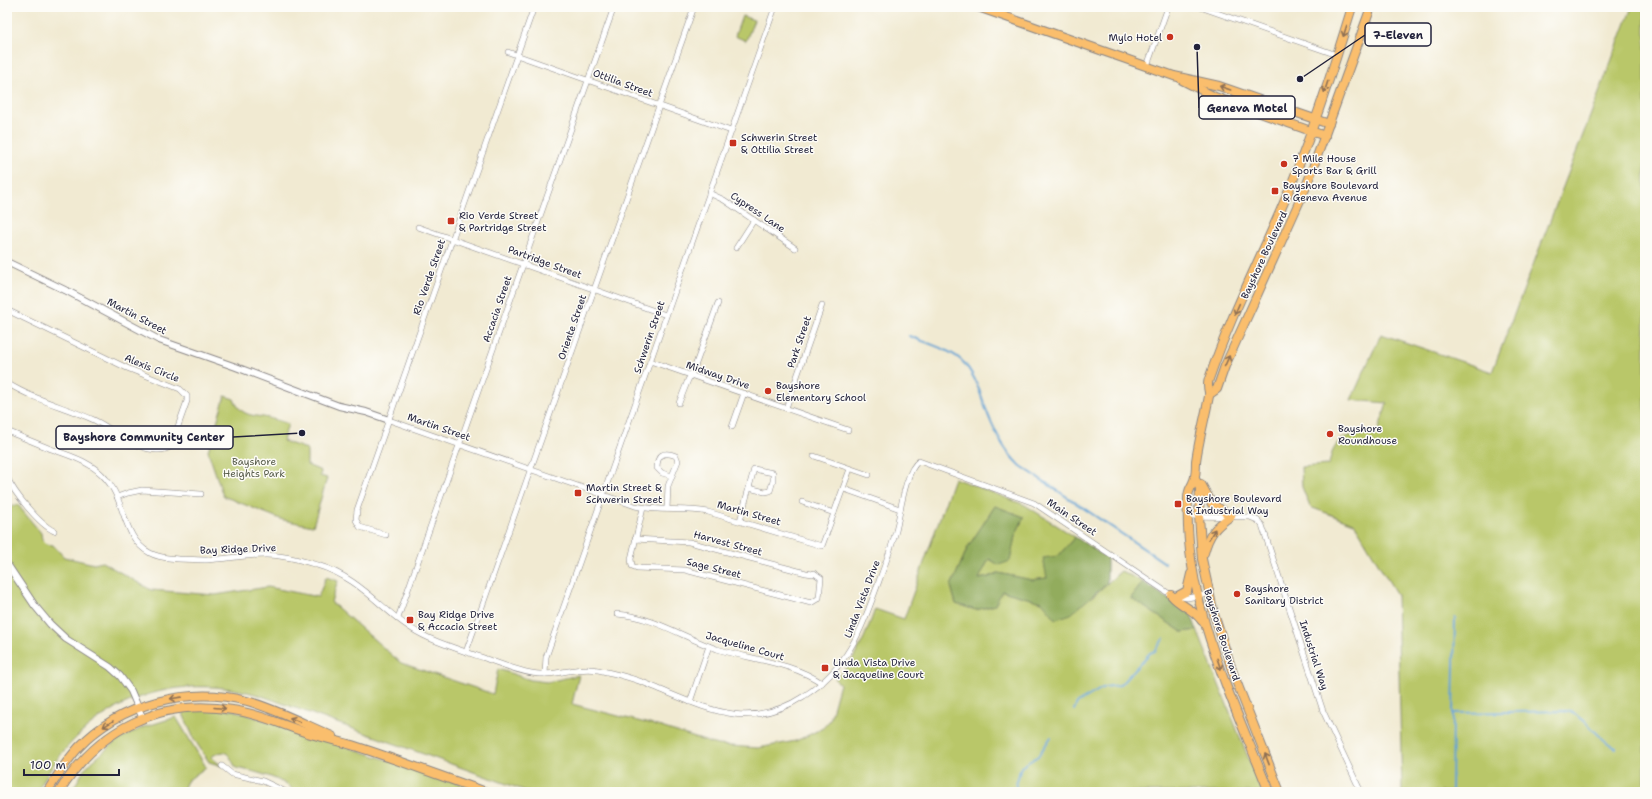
<svg xmlns="http://www.w3.org/2000/svg" width="1652" height="799" viewBox="0 0 1652 799" font-family="'Shantell Sans',sans-serif">
	<rect width="100%" height="100%" fill="#fdfcf7"/>
	<filter id="ink" filterUnits="userSpaceOnUse"><feTurbulence type="fractalNoise" baseFrequency=".025" numOctaves="2"/><feDisplacementMap in="SourceGraphic" scale="8" xChannelSelector="R" yChannelSelector="G"/><feConvolveMatrix kernelMatrix="1 2 1 2 8 2 1 2 1" color-interpolation-filters="sRGB"/></filter>
	<filter id="wash" filterUnits="userSpaceOnUse"><feTurbulence type="fractalNoise" baseFrequency=".012" numOctaves="4" result="noise"/><feDisplacementMap in="SourceGraphic" scale="16" xChannelSelector="R" yChannelSelector="G"/><feGaussianBlur stdDeviation="0.9" result="paint"/><feColorMatrix in="noise" values="0 0 0 0 0 0 0 0 0 0 0 0 0 0 0 0 0 1.4 0 .05"/><feComposite in="paint" operator="in"/></filter>
	<g filter="url(#wash)">
		<rect width="100%" height="100%" fill="#f1ead2"/>
		<g fill="#b9c769" stroke="#6e7452">
			<path d="M1632 7H1645V792H1402L1397 595 1354 523 1310 507 1302 487 1301 467 1329 465C1333 436 1352 431 1377 435L1387 403 1351 400 1381 334 1492 372Z"/>
			<polygon points="742,16 754,20 746,41 735,36"/>
			<path d="M225 396 234 399C242 419 255 414 272 419 277 420 283 422 288 424L283 441 307 449V465L321 471 320 476 327 478 313 526 283 520 223 496 208 451Z"/>
			<path d="M954 478 1025 505 1075 537 1058 556 1047 578 1032 580 998 573 989 577 978 579 989 559 1010 561 1015 536 1024 517 995 506 968 547 951 586 956 604 976 610 995 605 1002 591 1042 602 1092 597 1121 571 1143 582 1131 598 1182 632 1197 630 1262 792H529L262 696C193 675 123 689 72 742 57 757 47 774 37 792H7V509L17 504 41 533 42 540 46 544 53 545 64 557 94 564 102 562 151 590 215 595 268 587 318 597 326 577 338 581 331 602 401 663 493 694 498 669 531 680 547 682 579 675 572 704 661 727 717 745 758 748 796 741 823 728 830 720 840 684 835 679C856 661 866 635 875 609L904 619Z"/>
			<path d="M181 709 233 710 486 792H296C280 777 257 772 236 768 229 756 228 746 211 757L222 766 209 762 194 739Z"/>
			<polygon points="176,717 206,767 187,781 182,792 71,792 86,767 116,741 144,727"/>
		</g>
		<g fill="#92ac5d" stroke="#5a674c">
			<polygon points="995,506 1024,517 1015,536 1010,561 999,565 989,559 979,579 989,577 998,573 1032,580 1047,578 1043,558 1058,556 1075,537 1107,558 1107,583 1071,614 1056,619 1042,602 1002,591 995,605 976,610 956,604 951,586 968,547"/>
			<polygon points="1143,582 1191,614 1197,630 1182,632 1131,598"/>
		</g>
		<g fill="none" stroke-linecap="round" stroke-linejoin="round">
			<g stroke="#61a2d4" stroke-width="2">
				<path d="M909 336C924 342 949 349 961 360 977 375 981 398 989 417 996 434 1005 451 1018 464L1165 563"/>
				<path d="M1455 618 1453 713 1568 711C1588 718 1597 739 1616 748"/>
				<polyline points="1074,710 1077,703 1104,687 1120,685 1150,653 1155,651 1164,638"/>
				<polyline points="1014,792 1021,767 1038,756 1051,737"/>
				<polyline points="1452,792 1453,713"/>
			</g>
		</g>
	</g>
	<g filter="url(#ink)">
		<g fill="none" stroke-linecap="round" stroke-linejoin="round">
			<defs>
				<g id="minor">
					<polyline points="1200,7 1337,55"/>
					<polyline points="508,52 731,131"/>
					<polyline points="1147,66 1168,7"/>
					<polyline points="709,193 724,200 795,248"/>
					<polyline points="418,227 666,315"/>
					<polyline points="736,248 754,220"/>
					<path d="M7 310 127 368 180 389 187 396V401L171 446C163 452 154 450 145 448 126 442 111 428 94 420 65 407 34 400 7 383"/>
					<polyline points="650,361 848,430"/>
					<polyline points="679,403 688,380 694,369 718,303"/>
					<polyline points="786,408 822,305"/>
					<path d="M389 420 635 506C659 512 684 507 708 512L822 546 850 469"/>
					<polyline points="732,427 744,393"/>
					<path d="M7 431C21 437 36 443 51 449 71 456 92 462 106 479 126 501 122 538 150 553 159 558 168 558 178 559 188 559 198 560 207 560 227 559 246 555 266 555 283 555 301 560 317 565 366 579 387 620 429 638 447 646 466 652 484 658 501 664 522 673 540 674 560 675 578 666 598 670 617 674 637 679 654 687 708 709 749 732 804 696 848 669 862 628 879 581 885 565 891 548 896 531 900 515 905 470 919 461L1034 503 1171 595 1187 598 1209 594"/>
					<polyline points="814,456 869,475"/>
					<path d="M7 477C14 493 39 524 54 531"/>
					<polyline points="844,489 900,509"/>
					<polyline points="117,497 128,493 142,490 201,494"/>
					<polyline points="802,502 834,513"/>
					<path d="M667 509 668 486 678 461 676 456C664 451 657 454 657 468L662 473 672 476"/>
					<polyline points="1188,516 1250,517 1257,520 1262,525 1323,711 1361,792"/>
					<polyline points="740,521 754,469 773,473 773,481 770,491 765,492 749,488"/>
					<polyline points="386,535 360,527 356,520 357,510 534,7"/>
					<polyline points="635,539 689,542 806,573 813,574 814,573 821,578 819,598 811,603 685,570 637,568 632,566 631,559 643,508"/>
					<path d="M617 614C655 617 682 637 717 649 752 660 791 662 822 683"/>
					<polyline points="398,618 614,7"/>
					<polyline points="466,652 694,7"/>
					<polyline points="545,674 546,657 775,7"/>
					<polyline points="690,702 709,646"/>
					<polyline points="222,766 232,774 263,781 286,792"/>
				</g>
				<g id="tertiary">
					<polyline points="7,262 69,292 159,340 236,367 339,406 366,412 389,420"/>
					<polyline points="7,564 35,606 50,624 66,639 110,667 120,676 131,691 143,719"/>
				</g>
				<g id="primary">
					<polyline points="978,7 1174,76 1219,86 1329,124"/>
					<polyline points="1182,80 1215,97 1325,136"/>
					<polyline points="1210,394 1217,389 1225,366 1306,187 1371,7"/>
					<polyline points="1195,479 1200,488 1199,516 1202,559 1214,614 1233,673 1280,792"/>
					<path d="M1201 484 1212 504 1231 516C1215 527 1209 534 1204 553"/>
					<path d="M1171 595C1181 607 1192 607 1202 621"/>
					<polyline points="1176,597 1187,591 1191,574"/>
					<path d="M47 792C57 776 66 761 79 747 121 703 189 686 247 701 276 709 304 724 332 736"/>
					<path d="M59 792C97 730 160 697 233 710 261 714 287 727 314 735 328 739 343 742 358 747 401 761 443 777 486 792"/>
					<path d="M1269 792C1233 700 1183 601 1188 499 1188 488 1191 489 1194 480 1196 475 1196 467 1196 461 1199 439 1205 418 1209 396 1210 390 1206 387 1209 379 1232 311 1266 248 1292 183 1315 125 1334 66 1352 7"/>
				</g>
			</defs>
			<use href="#minor" stroke="#8a8686" stroke-width="6"/>
			<use href="#tertiary" stroke="#8a8686" stroke-width="8"/>
			<use href="#primary" stroke="#8a8686" stroke-width="10"/>
			<use href="#minor" stroke="#fff" stroke-width="5"/>
			<use href="#tertiary" stroke="#fff" stroke-width="6"/>
			<use href="#primary" stroke="#fabe6d" stroke-width="8"/>
		</g>
		<defs><path id="oneway-shaft" d="M-6 0H5M1.5-3L5.5 0L1.5 3" fill="none" stroke-width="1.6" stroke-linecap="round" stroke-linejoin="round"/></defs>
		<g stroke="#8e7054">
			<use href="#oneway-shaft" transform="translate(1345 31) rotate(108)"/>
			<use href="#oneway-shaft" transform="translate(1326 87) rotate(108)"/>
			<use href="#oneway-shaft" transform="translate(1225 88) rotate(-161)"/>
			<use href="#oneway-shaft" transform="translate(1237 309) rotate(113)"/>
			<use href="#oneway-shaft" transform="translate(1227 361) rotate(-66)"/>
			<use href="#oneway-shaft" transform="translate(1212 534) rotate(-59)"/>
			<use href="#oneway-shaft" transform="translate(1219 664) rotate(71)"/>
			<use href="#oneway-shaft" transform="translate(176 698) rotate(171)"/>
			<use href="#oneway-shaft" transform="translate(220 708) rotate(5)"/>
			<use href="#oneway-shaft" transform="translate(295 720) rotate(-157)"/>
			<use href="#oneway-shaft" transform="translate(108 724) rotate(148)"/>
			<use href="#oneway-shaft" transform="translate(1267 759) rotate(-111)"/>
		</g>
	</g>
	<g fill="#c8321e" stroke="#fdfcf7" stroke-width="1.5">
		<circle cx="1170" cy="37" r="4"/>
		<rect x="729" y="139" width="8" height="8" rx="2"/>
		<circle cx="1284" cy="164" r="4"/>
		<rect x="1271" y="187" width="8" height="8" rx="2"/>
		<rect x="447" y="217" width="8" height="8" rx="2"/>
		<circle cx="768" cy="391" r="4"/>
		<circle cx="1330" cy="434" r="4"/>
		<rect x="574" y="489" width="8" height="8" rx="2"/>
		<rect x="1174" y="500" width="8" height="8" rx="2"/>
		<circle cx="1237" cy="594" r="4"/>
		<rect x="406" y="616" width="8" height="8" rx="2"/>
		<rect x="821" y="664" width="8" height="8" rx="2"/>
	</g>
	<g text-anchor="middle" dominant-baseline="central" stroke-width="3" stroke-linejoin="round" paint-order="stroke">
		<g font-size="10" fill="#22223b" stroke="#fdfcf7" text-anchor="start">
			<text x="1162" y="37" text-anchor="end">Mylo Hotel</text>
			<text x="741" y="137">Schwerin Street<tspan x="741" dy="12">&amp; Ottilia Street</tspan></text>
			<text x="1292" y="158">7 Mile House<tspan x="1292" dy="12">Sports Bar &amp; Grill</tspan></text>
			<text x="1283" y="185">Bayshore Boulevard<tspan x="1283" dy="12">&amp; Geneva Avenue</tspan></text>
			<text x="459" y="215">Rio Verde Street<tspan x="459" dy="12">&amp; Partridge Street</tspan></text>
			<text x="776" y="385">Bayshore<tspan x="776" dy="12">Elementary School</tspan></text>
			<text x="1338" y="428">Bayshore<tspan x="1338" dy="12">Roundhouse</tspan></text>
			<text x="586" y="487">Martin Street &amp;<tspan x="586" dy="12">Schwerin Street</tspan></text>
			<text x="1186" y="498">Bayshore Boulevard<tspan x="1186" dy="12">&amp; Industrial Way</tspan></text>
			<text x="1245" y="588">Bayshore<tspan x="1245" dy="12">Sanitary District</tspan></text>
			<text x="418" y="614">Bay Ridge Drive<tspan x="418" dy="12">&amp; Accacia Street</tspan></text>
			<text x="833" y="662">Linda Vista Drive<tspan x="833" dy="12">&amp; Jacqueline Court</tspan></text>
		</g>
		<g font-size="10" fill="#22223b" stroke="#fdfcf7">
			<text transform="translate(623 83) rotate(20)">Ottilia Street</text>
			<text transform="translate(758 212) rotate(34)">Cypress Lane</text>
			<text transform="translate(1264 255) rotate(-65)">Bayshore Boulevard</text>
			<text transform="translate(545 262) rotate(20)">Partridge Street</text>
			<text transform="translate(429 277) rotate(-71)">Rio Verde Street</text>
			<text transform="translate(497 309) rotate(-71)">Accacia Street</text>
			<text transform="translate(137 316) rotate(28)">Martin Street</text>
			<text transform="translate(572 327) rotate(-71)">Oriente Street</text>
			<text transform="translate(649 337) rotate(-71)">Schwerin Street</text>
			<text transform="translate(799 342) rotate(-71)">Park Street</text>
			<text transform="translate(152 368) rotate(22)">Alexis Circle</text>
			<text transform="translate(718 375) rotate(19)">Midway Drive</text>
			<text transform="translate(439 427) rotate(19)">Martin Street</text>
			<text transform="translate(749 513) rotate(16)">Martin Street</text>
			<text transform="translate(1072 517) rotate(34)">Main Street</text>
			<text transform="translate(728 543) rotate(15)">Harvest Street</text>
			<text transform="translate(238 549) rotate(-2)">Bay Ridge Drive</text>
			<text transform="translate(714 568) rotate(14)">Sage Street</text>
			<text transform="translate(862 599) rotate(-69)">Linda Vista Drive</text>
			<text transform="translate(1222 635) rotate(72)">Bayshore Boulevard</text>
			<text transform="translate(745 646) rotate(16)">Jacqueline Court</text>
			<text transform="translate(1314 655) rotate(72)">Industrial Way</text>
		</g>
		<g font-size="10" fill="#575c4b" stroke="#fdfcf7">
			<text x="254" y="461">Bayshore<tspan x="254" dy="12">Heights Park</tspan></text>
		</g>
	</g>
	<path fill="none" stroke="#22223b" stroke-width="1.5" d="M1300 79L1365 35M1197 47L1199 108M302 433L233 437"/>
	<g fill="#22223b" stroke="#fdfcf7" stroke-width="1.5">
		<circle cx="1300" cy="79" r="4"/>
		<circle cx="1197" cy="47" r="4"/>
		<circle cx="302" cy="433" r="4"/>
	</g>
	<g fill="#fdfcf7" stroke="#22223b" stroke-width="1.5">
		<rect x="1365" y="23" width="66" height="23" rx="4"/>
		<rect x="1199" y="96" width="96" height="23" rx="4"/>
		<rect x="56" y="426" width="177" height="23" rx="4"/>
	</g>
	<g font-size="11" text-anchor="middle" font-weight="bold" fill="#22223b">
		<text x="1398" y="39">7-Eleven</text>
		<text x="1247" y="112">Geneva Motel</text>
		<text x="144" y="441">Bayshore Community Center</text>
	</g>
	<rect width="1652" height="799" fill="none" stroke="#fdfcf7" stroke-width="24"/>
	<path d="M24 769v6h95v-6" fill="none" stroke="#22223b" stroke-width="2"/>
	<text x="30" y="769" font-size="12" fill="#22223b" stroke="#fdfcf7" stroke-width="3" paint-order="stroke">100 m</text>
</svg>
